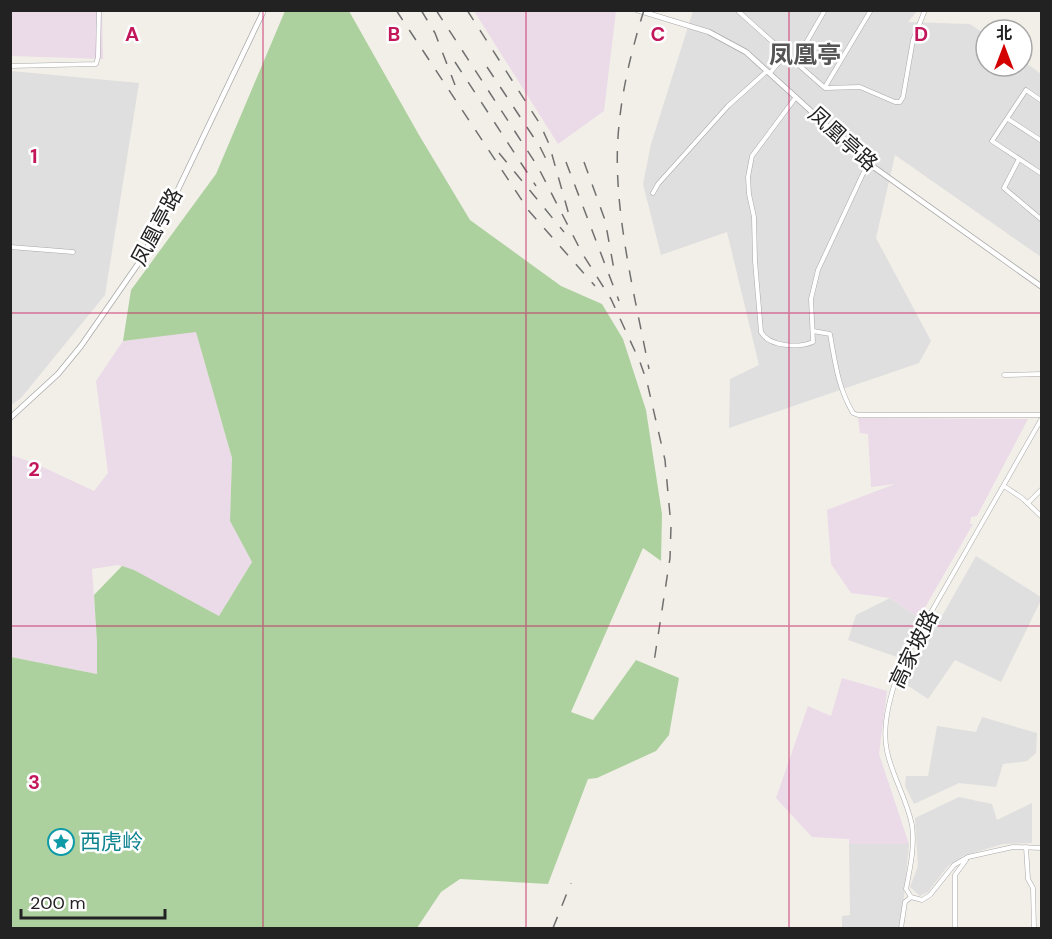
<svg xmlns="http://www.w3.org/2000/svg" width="1052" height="939" viewBox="0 0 1052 939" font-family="'DM Sans','Noto Sans SC',sans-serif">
	<rect width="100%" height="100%" fill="#f2efe9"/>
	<g fill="#e0dfdf">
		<polygon points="693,11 917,11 908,22 970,24 986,35 986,66 1022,66 1022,60 1041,74 1041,257 895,155 876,238 931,341 919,363 729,428 730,379 759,365 727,232 661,255 643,184 651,144"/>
		<polygon points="11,71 139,83 105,295 21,398 11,405"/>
		<polygon points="976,556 1041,597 1041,600 1001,682 955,660 928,699 904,683"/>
		<polygon points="890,598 919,618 900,658 848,640 856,615"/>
		<polygon points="982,717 1037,733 1036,753 1027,761 1003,764 996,787 959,783 914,804 905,786 906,776 928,776 937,726 976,732"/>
		<polygon points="959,797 992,804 997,820 1032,803 1032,843 1003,844 963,856 948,866 928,892 920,896 910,887 918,866 915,818"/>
		<polygon points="849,844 909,844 901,928 842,928 842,916 850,915"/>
	</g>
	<g fill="#ebdbe8">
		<polygon points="11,11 102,11 103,59 11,56"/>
		<polygon points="474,11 616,11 604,111 558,144"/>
		<polygon points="196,331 232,458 230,521 252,562 219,616 134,571 118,565 92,569 97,643 97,674 11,657 10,455 32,462 94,491 108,473 96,381 123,341"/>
		<polygon points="858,418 1028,419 977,516 971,517 970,524 973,524 919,618 890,598 851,593 831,564 827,510 895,484 871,487 868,434 860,433"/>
		<polygon points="842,678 887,691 879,754 909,844 849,844 849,839 812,837 776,798 808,706 831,716"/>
	</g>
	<polygon fill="#add19e" points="285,11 349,11 419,135 470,220 561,286 602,304 623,339 646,410 662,514 661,561 643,548 571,712 593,720 636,660 679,678 669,735 656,751 597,778 588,779 548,884 460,879 441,892 417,928 11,928 11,657 97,674 97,643 94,595 122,566 134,570 219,616 252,562 230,521 232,458 196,332 123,341 131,290 216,174"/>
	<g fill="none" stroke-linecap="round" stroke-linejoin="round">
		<defs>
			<g id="minor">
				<polyline points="737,10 786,54"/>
				<polyline points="795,62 825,10"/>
				<polyline points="10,66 96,64 98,57 99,10"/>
				<polyline points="770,73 786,54 825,88 860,87 895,102 900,102 903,97 913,40 925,10"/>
				<polyline points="825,87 871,10"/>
				<path d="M796 97 752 156 748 177 749 194 754 217 755 261 761 332C769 347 799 348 813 342L811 299 818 270 868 163"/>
				<polyline points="1042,101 1026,90 992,141 1042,174"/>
				<polyline points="1008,119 1042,141"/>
				<polyline points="1019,159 1004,188 1042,220"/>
				<polyline points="653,193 658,184 728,106 767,71"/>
				<polyline points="10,247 73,252"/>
				<path d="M813 331 830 334C835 362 838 388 853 413L858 415H1042"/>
				<polyline points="1004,375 1042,374"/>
				<path d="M1042 418 901 665C892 690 881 724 887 751 892 776 907 799 912 825 915 846 910 869 906 889L911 897 922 900 930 895 954 865 968 857 1013 847 1042 848"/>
				<polyline points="1004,486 1022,498 1042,517"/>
				<polyline points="1028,503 1042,489"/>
				<polyline points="1026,847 1028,879 1033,888 1034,928"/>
				<polyline points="901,928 905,902 911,897"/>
				<polyline points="955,928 955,875 966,860"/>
			</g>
			<g id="tertiary">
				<polyline points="637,10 709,32 746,52 868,163 1042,287"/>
				<polyline points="10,418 58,374 81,346 138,264 172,202 264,10"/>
			</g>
		</defs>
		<use href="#minor" stroke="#a9a9a9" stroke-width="5"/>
		<use href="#tertiary" stroke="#a9a9a9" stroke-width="6"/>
		<use href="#minor" stroke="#fff" stroke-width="4"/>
		<use href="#tertiary" stroke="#fff" stroke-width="4.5"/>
		<g stroke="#707070" stroke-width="1.5" stroke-dasharray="12 12" stroke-linecap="butt">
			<polyline points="396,10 529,211 595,286"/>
			<polyline points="421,10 435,33 455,85"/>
			<polyline points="436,10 538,167 582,253 611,299 640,362 647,382 665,460 671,526 670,558 654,662"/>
			<polyline points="467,10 540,124 549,144 569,215"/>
			<path d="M644 10C631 52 621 93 618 137 613 210 635 297 649 369"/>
			<polyline points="455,62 536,186"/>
			<polyline points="487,67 540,147 548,163"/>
			<polyline points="499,153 564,232"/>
			<polyline points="566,162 619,301"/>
			<polyline points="584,162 605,220 615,275"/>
			<polyline points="553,928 571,883"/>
		</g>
	</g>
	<path fill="none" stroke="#c2185b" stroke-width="1.5" stroke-opacity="0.55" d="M263 10V928M526 10V928M789 10V928M10 313H1042M10 626H1042"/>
	<defs>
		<symbol id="sight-ring" viewBox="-11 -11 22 22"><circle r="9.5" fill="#fff" stroke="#0f9aa8" stroke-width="1.5"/><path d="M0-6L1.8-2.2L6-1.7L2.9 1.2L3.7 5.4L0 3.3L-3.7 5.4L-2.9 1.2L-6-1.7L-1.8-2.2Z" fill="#0f9aa8"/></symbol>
	</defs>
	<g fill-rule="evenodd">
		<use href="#sight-ring" x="46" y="827" width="30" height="30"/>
	</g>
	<g text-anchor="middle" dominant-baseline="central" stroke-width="5" stroke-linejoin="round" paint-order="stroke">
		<g font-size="21" fill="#222" stroke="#fff">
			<text transform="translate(843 139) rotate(42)">凤凰亭路</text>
			<text transform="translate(157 227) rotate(-62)">凤凰亭路</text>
			<text transform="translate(914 649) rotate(-64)">高家坡路</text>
		</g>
		<g font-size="21" fill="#0d838f" stroke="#fff" text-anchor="start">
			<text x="80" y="842">西虎岭</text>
		</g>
		<g font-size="24" font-weight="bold" fill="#555" stroke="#fff">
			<text x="805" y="54">凤凰亭</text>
		</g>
	</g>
	<g font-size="20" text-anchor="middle" font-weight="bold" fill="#c2185b" stroke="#fff" stroke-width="5" stroke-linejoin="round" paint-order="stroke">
		<text x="132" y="41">A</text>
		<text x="394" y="41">B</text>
		<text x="658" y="41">C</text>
		<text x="921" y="41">D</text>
		<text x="34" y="163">1</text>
		<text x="34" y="476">2</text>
		<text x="34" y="789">3</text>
	</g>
	<rect width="1052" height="939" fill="none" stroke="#222222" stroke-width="24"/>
	<g transform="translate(1004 48)"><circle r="28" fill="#ffffff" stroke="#a7a7a7" stroke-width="1.5"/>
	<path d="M0-4.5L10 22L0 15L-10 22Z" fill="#d40000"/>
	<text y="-9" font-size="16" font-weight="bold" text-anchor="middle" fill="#222222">北</text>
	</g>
	<path d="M21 909v9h144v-9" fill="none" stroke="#222222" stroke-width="3"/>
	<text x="30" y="909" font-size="18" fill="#222222" stroke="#ffffff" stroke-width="4.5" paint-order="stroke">200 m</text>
</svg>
